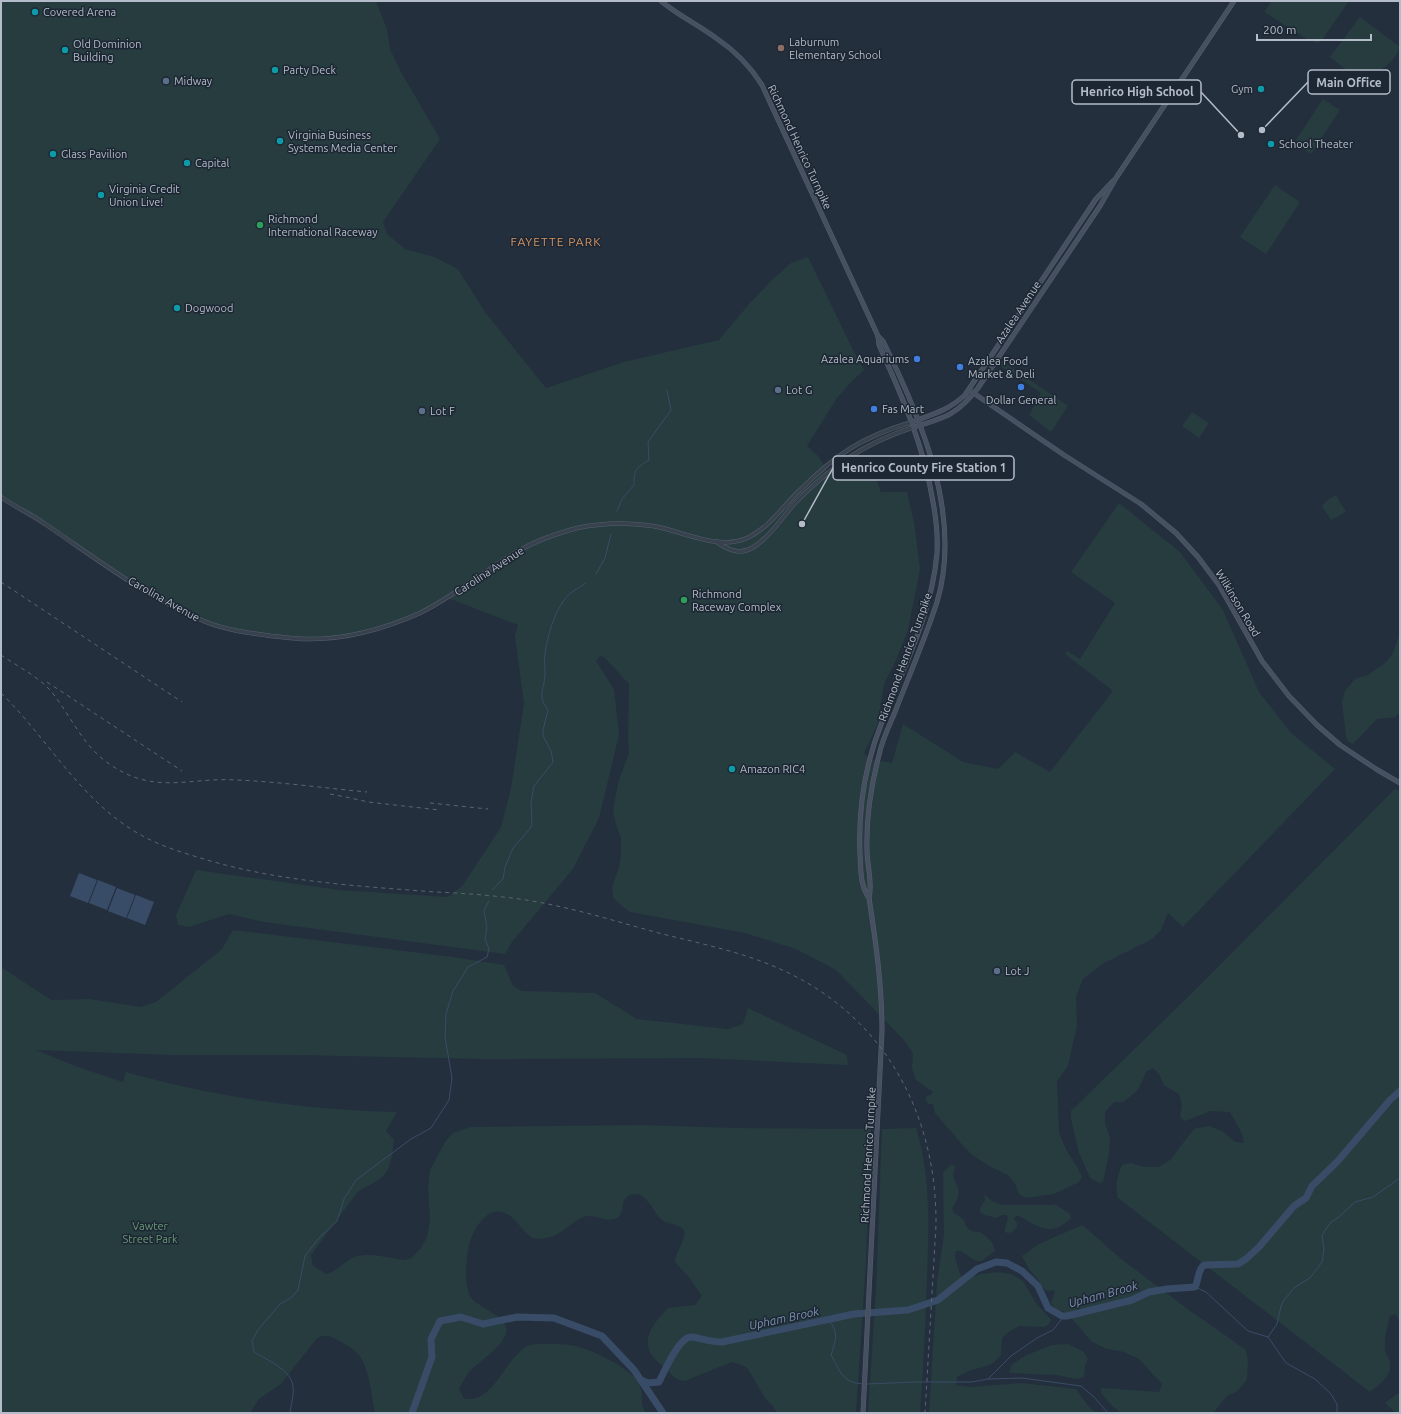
<svg xmlns="http://www.w3.org/2000/svg" width="1401" height="1414" viewBox="0 0 1401 1414" font-family="Ubuntu,sans-serif">
	<rect width="100%" height="100%" fill="#242f3e"/>
	<g fill="#263c3f">
		<polygon points="1,1 376,1 387,29 390,49 401,72 440,139 383,222 387,234 405,249 434,257 458,269 485,312 546,388 624,362 719,340 749,304 773,279 791,263 808,257 855,354 864,370 851,382 837,398 807,446 818,456 828,471 851,454 874,472 881,492 907,492 914,522 920,569 908,630 897,658 884,684 877,726 864,753 870,759 892,763 903,724 963,762 998,769 1015,752 1050,772 1113,691 1065,654 1067,651 1080,659 1115,603 1071,572 1119,503 1180,552 1223,610 1259,692 1291,733 1335,769 1183,927 1168,913 1161,930 1152,939 1104,963 1083,979 1076,997 1077,1025 1068,1066 1057,1081 1059,1133 1067,1151 1078,1168 1082,1177 1079,1182 1054,1194 1026,1198 1019,1194 1015,1184 1008,1175 991,1167 975,1157 964,1147 935,1113 933,1104 928,1104 926,1100 926,1096 931,1095 933,1092 916,1080 912,1068 913,1053 903,1039 836,970 796,949 745,933 630,912 619,904 613,897 612,888 619,867 621,854 621,838 616,824 613,811 618,783 629,753 628,739 629,684 604,657 600,656 596,661 614,689 619,735 599,818 573,869 512,942 505,954 264,922 229,914 189,927 178,925 176,915 196,870 339,890 448,897 463,885 501,827 511,788 524,704 515,636 518,625 448,598 431,607 373,630 322,639 255,634 208,623 164,602 1,497"/>
		<polygon points="1272,1 1349,1 1322,40 1318,43 1308,40 1264,12"/>
		<path d="M1360 17 1400 47C1394 63 1375 79 1356 74 1346 71 1338 63 1330 57Z"/>
		<polygon points="1323,99 1340,110 1311,154 1294,143"/>
		<polygon points="1275,185 1300,202 1266,254 1240,237"/>
		<polygon points="1002,361 1068,406 1051,432 1029,415 1041,393 999,365"/>
		<polygon points="1192,412 1209,423 1199,438 1182,426"/>
		<polygon points="1336,495 1346,512 1331,520 1322,506 1326,501"/>
		<polygon points="1400,628 1400,712 1395,717 1377,719 1353,744 1349,742 1346,737 1342,701 1345,691 1356,678 1366,676 1384,664 1392,655 1398,639"/>
		<path d="M1395 789 1400 791V1323L1396 1314 1390 1316C1387 1327 1384 1339 1385 1350 1386 1354 1389 1358 1390 1362 1393 1375 1379 1385 1370 1392L1118 1198C1115 1186 1117 1176 1122 1165L1131 1163 1145 1167H1158L1170 1160 1194 1129 1209 1126 1222 1131 1235 1142 1244 1143 1242 1134 1230 1112 1211 1111 1185 1121 1180 1117 1182 1106 1179 1094 1164 1085 1159 1074 1153 1068 1146 1072 1142 1082 1137 1091 1123 1102H1114L1105 1112V1123L1110 1138 1109 1154 1103 1182 1099 1183 1090 1178 1079 1153 1071 1119V1111L1197 988Z"/>
		<path d="M233 930 453 957 504 965 513 986 522 991 595 993 637 1019 728 1029 743 1024 748 1008 847 1055 848 1065 702 1058 485 1059 296 1055H173L36 1050 75 1066 123 1082 126 1072C215 1097 305 1110 397 1112L386 1131 394 1140C392 1155 392 1169 380 1179 372 1185 363 1187 356 1194L311 1255 313 1266 326 1274C336 1272 343 1263 352 1258 367 1251 388 1258 405 1260L411 1258 421 1248 427 1237 430 1219 428 1188 430 1170 445 1142 453 1133 471 1127 642 1125 734 1128 871 1129 866 1261 856 1413H777L773 1406 765 1398 748 1369 744 1366 732 1362 685 1381C675 1380 671 1374 664 1367 661 1364 656 1361 653 1357 639 1338 656 1321 668 1308L695 1305 702 1296 688 1276 675 1262C675 1253 687 1238 684 1231 681 1223 666 1225 661 1219 653 1211 644 1188 630 1195 626 1197 623 1200 623 1204 622 1209 622 1215 617 1218 609 1223 597 1215 588 1216 573 1218 562 1237 545 1238 542 1239 536 1239 533 1238 525 1234 520 1225 514 1219 496 1203 483 1215 474 1232 466 1244 462 1288 472 1299 480 1308 511 1318 506 1334 500 1349 479 1361 468 1373 465 1378 462 1384 459 1389L464 1399C468 1399 472 1399 476 1398 497 1391 506 1361 524 1348 531 1343 540 1344 547 1344 556 1344 566 1344 575 1346 590 1349 623 1365 634 1377 647 1392 638 1402 646 1413H375C372 1397 369 1366 358 1354 353 1348 344 1343 337 1340 330 1336 325 1334 317 1338L281 1384 259 1399 250 1413H1V967L51 1000 90 999 140 1007 156 1002 222 949Z"/>
		<path d="M916 1128C931 1176 929 1227 927 1276 926 1322 923 1367 920 1413H868L876 1290 882 1129Z"/>
		<path d="M950 1165 956 1166C947 1181 962 1183 958 1197 957 1201 954 1205 952 1209 955 1216 958 1214 963 1219 966 1223 965 1227 970 1230 973 1232 976 1231 979 1232 987 1235 994 1243 995 1251L982 1261C968 1262 964 1246 955 1252V1258L961 1276 970 1278 981 1274 997 1272 1011 1274 1023 1281 1036 1303 1051 1320 1048 1325 1044 1327 1019 1326 1010 1331 1002 1338 1001 1355 992 1364 969 1371 957 1377 956 1385 972 1387 1022 1383 1076 1389 1090 1408 1097 1413H929L937 1282 944 1235 943 1173Z"/>
		<path d="M984 1194 992 1201 1003 1205H1053L1055 1204 1070 1214 1071 1218C1051 1238 1039 1227 1019 1216H1016L1014 1219 1017 1223V1227L1012 1232 1008 1233 1005 1232V1228L1008 1218 1006 1215H1002L996 1218 982 1214 980 1212V1208L985 1200Z"/>
		<polygon points="1082,1225 1125,1262 1189,1310 1246,1350 1248,1361 1247,1380 1236,1392 1227,1396 1213,1413 1121,1413 1109,1403 1101,1393 1101,1388 1159,1392 1162,1384 1139,1359 1124,1352 1107,1349 1092,1342 1075,1322 1063,1311 1058,1310 1054,1307 1051,1303 1055,1292 1053,1290 1046,1291 1039,1281 1029,1269 1022,1256 1039,1244"/>
		<polygon points="1068,1344 1084,1352 1088,1359 1085,1366 1084,1377 1077,1379 1056,1375 1009,1373 1012,1364 1027,1355 1052,1345"/>
		<polygon points="1397,1394 1400,1394 1400,1413 1396,1413 1385,1403"/>
	</g>
	<g fill="#394c67">
		<polygon points="79,873 97,880 88,903 70,896"/>
		<polygon points="98,880 116,887 107,910 89,903"/>
		<polygon points="117,888 135,895 126,918 108,911"/>
		<polygon points="136,895 154,902 145,925 127,918"/>
	</g>
	<g fill="none" stroke-linecap="round" stroke-linejoin="round">
		<g stroke="#394c67" stroke-width="1">
			<path d="M617 511 622 499 634 485C634 469 636 468 649 460L648 442 671 410 667 390"/>
			<polyline points="596,574 605,558 611,534"/>
			<path d="M492 890 503 879 505 867 513 848 529 830 532 825 531 803 534 786 553 762 551 751 543 736V730L548 710C537 695 544 691 545 675 545 668 544 660 545 653 548 635 553 616 564 600 568 593 579 588 586 583"/>
			<polyline points="1195,1287 1206,1292 1248,1331 1268,1337 1286,1363 1315,1379 1331,1394 1337,1404 1337,1413"/>
			<path d="M829 1320C839 1334 836 1339 831 1355 840 1371 842 1383 864 1384"/>
			<polyline points="1268,1337 1277,1324 1281,1306 1284,1300 1295,1287 1310,1278 1322,1262 1324,1249 1322,1235 1331,1222 1339,1217 1355,1202 1373,1197 1400,1178"/>
			<polyline points="988,1379 1022,1378 1081,1386 1094,1397 1108,1413"/>
			<polyline points="867,1384 915,1382 972,1382 988,1379 1011,1356 1037,1338 1053,1330 1064,1316"/>
			<path d="M290 1413C291 1405 294 1395 293 1387 292 1370 267 1360 254 1352L252 1341 258 1330 280 1304 291 1298 298 1290 305 1256 319 1238 337 1221 344 1199 356 1180 411 1139 431 1128 449 1100 452 1078 445 1037 446 1014 453 991 468 967 487 957 489 949 485 939 487 928 484 910 489 901"/>
		</g>
		<g stroke="#394c67" stroke-width="7">
			<path d="M641 1380 648 1383 659 1382C664 1372 679 1337 691 1337 701 1338 711 1342 722 1342L854 1314 908 1310 938 1300 977 1269 996 1262 1007 1263 1022 1271 1038 1286 1048 1308 1062 1316H1067L1132 1300 1149 1292 1167 1289 1195 1287C1199 1280 1197 1271 1204 1265L1238 1264 1246 1259 1259 1247 1294 1206 1306 1198 1312 1186 1337 1162 1390 1100 1400 1091"/>
			<polyline points="412,1413 432,1357 431,1339 440,1321 461,1317 483,1324 517,1317 554,1318 602,1336 634,1370 663,1413"/>
		</g>
		<defs>
			<g id="tertiary">
				<path d="M1 497C15 507 31 514 45 524 97 559 147 598 206 622 226 630 249 633 271 636 283 637 295 639 306 639 346 640 384 629 420 613 457 595 488 567 524 548 540 539 559 533 577 528 601 523 628 522 653 526 683 531 718 551 747 538 769 528 783 506 800 490 836 454 862 437 912 422"/>
				<path d="M718 543C729 550 740 555 752 548 768 539 782 518 794 504 830 467 864 443 914 427"/>
			</g>
			<g id="secondary">
				<path d="M661 1C678 15 698 25 716 38 734 50 750 66 762 85L878 336 883 341C921 418 963 516 937 602 925 639 909 676 895 712 889 726 882 740 879 755 871 786 866 818 867 850 867 866 873 883 869 898 876 943 882 986 882 1031L863 1413"/>
				<polyline points="969,390 1064,455 1141,504 1176,533 1198,557 1219,585 1262,661 1289,696 1317,725 1340,745 1376,769 1400,783"/>
				<path d="M912 422C934 414 947 411 965 395L1096 199 1113 181"/>
				<path d="M914 427C945 418 957 415 978 388L1100 206 1116 178 1234 1"/>
				<path d="M869 898C860 886 861 870 860 855 858 809 865 764 882 722 904 667 932 613 937 553 938 536 936 518 933 502 924 446 902 396 879 345L878 336"/>
			</g>
		</defs>
		<use href="#tertiary" stroke="#565f6c" stroke-width="4.5"/>
		<use href="#secondary" stroke="#565f6c" stroke-width="5"/>
		<use href="#tertiary" stroke="#38414e" stroke-width="3.5"/>
		<use href="#secondary" stroke="#465061" stroke-width="4"/>
		<g stroke="#5a6575" stroke-width="1" stroke-dasharray="4 4" stroke-linecap="butt">
			<polyline points="1,582 182,702"/>
			<path d="M1 655C17 666 37 676 50 690 71 715 81 744 108 763 154 796 188 777 237 780 281 782 324 788 367 792"/>
			<polyline points="47,682 182,771"/>
			<path d="M1 693C54 745 86 812 157 843 173 850 191 855 207 860 282 882 358 886 435 892 461 893 486 895 512 898 560 904 608 919 655 932 697 943 740 951 780 969 884 1015 937 1114 936 1225L925 1413"/>
			<polyline points="330,794 346,797 368,802 439,810"/>
			<polyline points="430,803 488,809"/>
		</g>
	</g>
	<g fill="#0f9aa8" stroke="#1d2633" stroke-width="1.5">
		<circle cx="35" cy="12" r="4"/>
		<circle cx="65" cy="50" r="4"/>
		<circle cx="275" cy="70" r="4"/>
		<circle cx="1261" cy="89" r="4"/>
		<circle cx="280" cy="141" r="4"/>
		<circle cx="1271" cy="144" r="4"/>
		<circle cx="53" cy="154" r="4"/>
		<circle cx="187" cy="163" r="4"/>
		<circle cx="101" cy="195" r="4"/>
		<circle cx="177" cy="308" r="4"/>
		<circle cx="732" cy="769" r="4"/>
	</g>
	<circle fill="#8d6e63" stroke="#1d2633" stroke-width="1.5" cx="781" cy="48" r="4"/>
	<g fill="#5c6f8a" stroke="#1d2633" stroke-width="1.5">
		<circle cx="166" cy="81" r="4"/>
		<circle cx="778" cy="390" r="4"/>
		<circle cx="422" cy="411" r="4"/>
		<circle cx="997" cy="971" r="4"/>
	</g>
	<g fill="#2e9e5b" stroke="#1d2633" stroke-width="1.5">
		<circle cx="260" cy="225" r="4"/>
		<circle cx="684" cy="600" r="4"/>
	</g>
	<g fill="#3f7fe0" stroke="#1d2633" stroke-width="1.5">
		<circle cx="917" cy="359" r="4"/>
		<circle cx="960" cy="367" r="4"/>
		<circle cx="1021" cy="387" r="4"/>
		<circle cx="874" cy="409" r="4"/>
	</g>
	<g text-anchor="middle" dominant-baseline="central" stroke-width="3" stroke-linejoin="round" paint-order="stroke">
		<g font-size="11" fill="#b4bcc9" stroke="#1d2633" text-anchor="start">
			<text x="43" y="12">Covered Arena</text>
			<text x="789" y="42">Laburnum<tspan x="789" dy="13">Elementary School</tspan></text>
			<text x="73" y="44">Old Dominion<tspan x="73" dy="13">Building</tspan></text>
			<text x="283" y="70">Party Deck</text>
			<text x="174" y="81">Midway</text>
			<text x="1253" y="89" text-anchor="end">Gym</text>
			<text x="288" y="135">Virginia Business<tspan x="288" dy="13">Systems Media Center</tspan></text>
			<text x="1279" y="144">School Theater</text>
			<text x="61" y="154">Glass Pavilion</text>
			<text x="195" y="163">Capital</text>
			<text x="109" y="189">Virginia Credit<tspan x="109" dy="13">Union Live!</tspan></text>
			<text x="268" y="219">Richmond<tspan x="268" dy="13">International Raceway</tspan></text>
			<text x="185" y="308">Dogwood</text>
			<text x="909" y="359" text-anchor="end">Azalea Aquariums</text>
			<text x="968" y="361">Azalea Food<tspan x="968" dy="13">Market &amp; Deli</tspan></text>
			<text x="786" y="390">Lot G</text>
			<text x="1021" y="400" text-anchor="middle">Dollar General</text>
			<text x="882" y="409">Fas Mart</text>
			<text x="430" y="411">Lot F</text>
			<text x="692" y="594">Richmond<tspan x="692" dy="13">Raceway Complex</tspan></text>
			<text x="740" y="769">Amazon RIC4</text>
			<text x="1005" y="971">Lot J</text>
		</g>
		<g font-size="11" fill="#b4bcc9" stroke="#1d2633">
			<text transform="translate(800 147) rotate(65)">Richmond Henrico Turnpike</text>
			<text transform="translate(1018 312) rotate(-56)">Azalea Avenue</text>
			<text transform="translate(489 571) rotate(-33)">Carolina Avenue</text>
			<text transform="translate(164 599) rotate(29)">Carolina Avenue</text>
			<text transform="translate(1238 603) rotate(59)">Wilkinson Road</text>
			<text transform="translate(905 657) rotate(-70)">Richmond Henrico Turnpike</text>
			<text transform="translate(868 1155) rotate(-87)">Richmond Henrico Turnpike</text>
		</g>
		<g font-size="11" fill="#6b9a76" stroke="#1d2633">
			<text x="150" y="1226">Vawter<tspan x="150" dy="13">Street Park</tspan></text>
		</g>
		<g font-size="12" letter-spacing="1" fill="#d59563" stroke="#1d2633">
			<text x="556" y="241">FAYETTE PARK</text>
		</g>
		<g font-size="12" font-style="italic" fill="#7c92b1" stroke="#1d2633">
			<text transform="translate(1103 1294) rotate(-15)">Upham Brook</text>
			<text transform="translate(784 1318) rotate(-12)">Upham Brook</text>
		</g>
	</g>
	<path fill="none" stroke="#b4bcc9" stroke-width="1.5" d="M1262 130L1308 82M1241 135L1201 92M802 524L833 468"/>
	<g fill="#b4bcc9" stroke="#1d2633" stroke-width="1.5">
		<circle cx="1262" cy="130" r="4"/>
		<circle cx="1241" cy="135" r="4"/>
		<circle cx="802" cy="524" r="4"/>
	</g>
	<g fill="#1d2633" stroke="#b4bcc9" stroke-width="1.5">
		<rect x="1308" y="70" width="82" height="24" rx="4"/>
		<rect x="1072" y="80" width="129" height="24" rx="4"/>
		<rect x="833" y="456" width="181" height="24" rx="4"/>
	</g>
	<g font-size="12" text-anchor="middle" font-weight="bold" fill="#b4bcc9">
		<text x="1349" y="87">Main Office</text>
		<text x="1137" y="96">Henrico High School</text>
		<text x="924" y="472">Henrico County Fire Station 1</text>
	</g>
	<rect width="1401" height="1414" fill="none" stroke="#b4bcc9" stroke-width="4"/>
	<path d="M1257 34v6h114v-6" fill="none" stroke="#b4bcc9" stroke-width="2"/>
	<text x="1263" y="34" font-size="12" fill="#b4bcc9" stroke="#1d2633" stroke-width="3" paint-order="stroke">200 m</text>
</svg>
